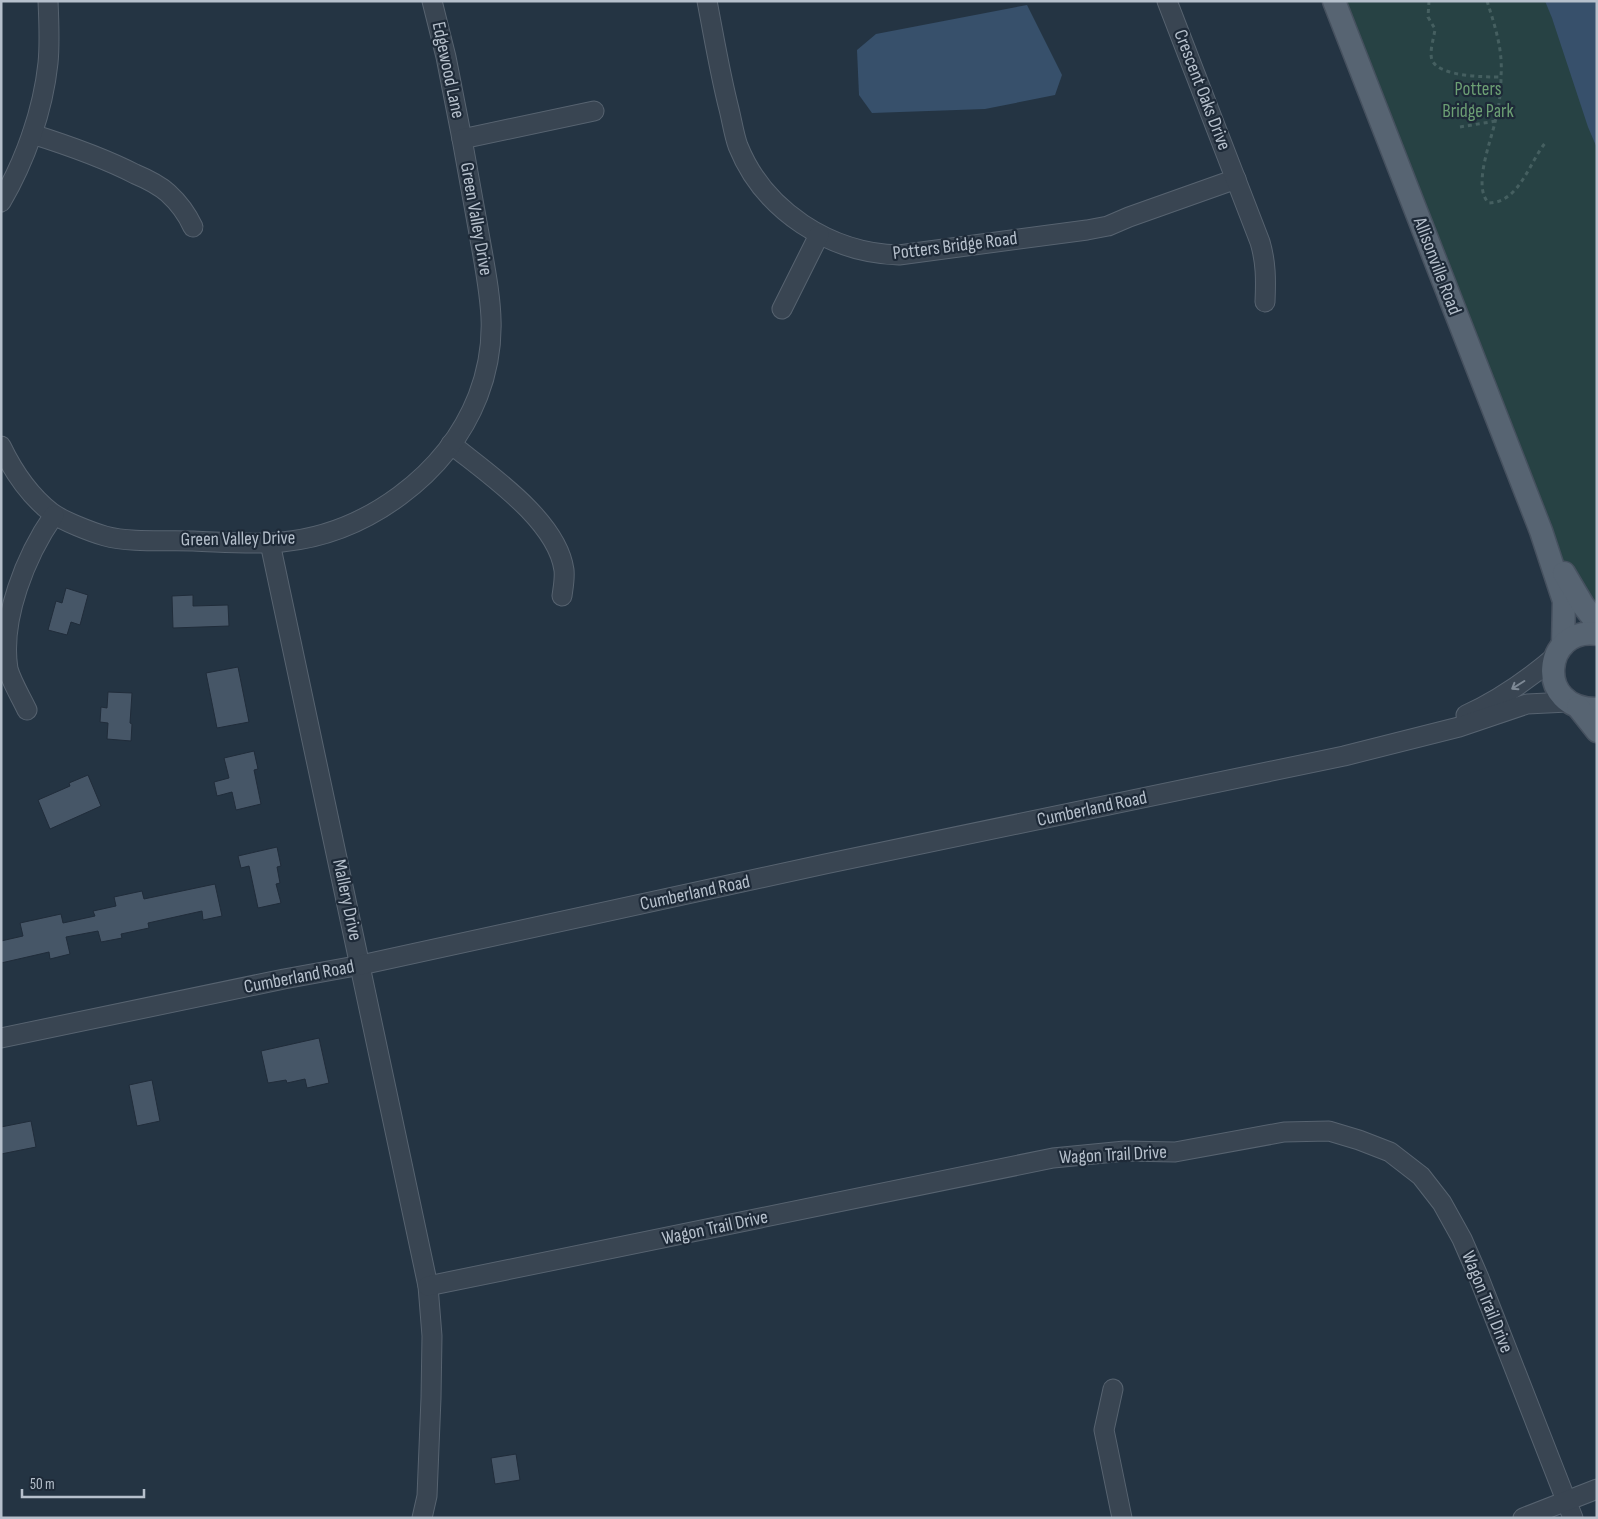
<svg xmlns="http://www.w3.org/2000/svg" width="1598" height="1519" viewBox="0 0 1598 1519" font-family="'Sofia Sans Condensed',sans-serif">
	<rect width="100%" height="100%" fill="#243443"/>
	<polygon fill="#274244" points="1334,1 1546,1 1597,138 1597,611 1564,601"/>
	<g fill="#37506b">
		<polygon points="1545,1 1597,1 1597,148 1588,127 1552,18"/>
		<polygon points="1027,5 1062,75 1055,95 985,109 872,113 859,95 857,50 876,34"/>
	</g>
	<g fill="#465667" stroke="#202c3a">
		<polygon points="66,588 88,595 80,625 71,622 67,635 48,630 56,601 62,603"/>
		<polygon points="193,595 193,606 228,605 229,626 173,628 172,596"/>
		<polygon points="238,667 249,722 217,728 206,673"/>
		<polygon points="108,692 132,693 130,723 132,724 131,741 107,739 108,723 100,722 101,707 107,708"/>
		<polygon points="254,751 258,769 254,770 261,804 236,810 232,792 217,796 214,782 229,778 224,758"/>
		<polygon points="88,775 101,806 50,829 38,800 70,786 69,783"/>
		<polygon points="277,847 281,866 277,867 280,883 276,884 281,903 258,908 249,866 241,868 238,856"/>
		<polygon points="215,884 222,916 203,920 202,911 148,923 149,928 121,934 122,938 101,942 98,931 66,937 70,954 50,959 49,952 1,963 1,941 23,936 20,923 61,914 63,923 95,916 93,911 116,906 114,897 142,891 144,899"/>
		<polygon points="319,1038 329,1083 307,1088 305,1079 287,1083 286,1080 268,1083 261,1051"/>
		<polygon points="152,1080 160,1121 137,1126 129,1085"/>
		<polygon points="31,1121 36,1147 1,1154 1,1127"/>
		<polygon points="516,1454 520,1480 495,1484 491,1458"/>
	</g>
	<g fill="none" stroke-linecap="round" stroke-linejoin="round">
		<defs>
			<g id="minor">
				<polyline points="432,1 446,57 462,139"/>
				<path d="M707 1C714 37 720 74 729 109 732 121 734 135 738 146 764 211 830 253 899 255L1087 230 1108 226 1129 217 1236 179"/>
				<path d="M1167 1 1260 242C1266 262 1266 280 1265 302"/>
				<path d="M32 134C67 145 102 157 135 174 147 179 159 185 168 193 179 203 187 214 193 227"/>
				<path d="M1 202C25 161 43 111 48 63 50 43 49 22 48 1"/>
				<polyline points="782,309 819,235"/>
				<path d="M451 444C488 474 557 520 564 570 565 579 563 588 562 596"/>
				<path d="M1 446C13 471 30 496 52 513 63 521 91 532 105 536 130 543 167 540 193 541 222 542 253 545 282 542 366 534 447 475 478 396 500 339 490 296 480 239 474 206 468 172 462 139L594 111"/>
				<polyline points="270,543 428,1286 432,1336 431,1398 427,1496 422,1518"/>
				<path d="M27 710C21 697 12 683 8 669 0 619 26 555 54 515"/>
				<path d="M1466 715C1499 700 1529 679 1557 655"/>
				<polyline points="1,1038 284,979 361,965 825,864 1344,756 1459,727 1527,704 1568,702"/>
				<polyline points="428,1286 1053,1158 1125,1151 1175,1152 1284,1132 1329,1131 1359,1140 1390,1152 1421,1176 1442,1203 1462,1239 1479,1278 1573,1518"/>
				<polyline points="1113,1389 1104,1430 1122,1518"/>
				<polyline points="1523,1518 1597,1489"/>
			</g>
			<g id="major">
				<polyline points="1334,1 1541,531 1564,601 1563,645"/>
				<polyline points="1564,573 1583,605 1597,623"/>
				<path d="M1597 634C1543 626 1534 710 1597 709"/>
				<polyline points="1578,707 1597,731"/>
			</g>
		</defs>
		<use href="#minor" stroke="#576370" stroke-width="21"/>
		<use href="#major" stroke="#46515f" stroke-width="25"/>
		<g stroke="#455f60" stroke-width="3" stroke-dasharray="4 4" stroke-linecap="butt">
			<path d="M1429 1 1428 17 1435 29C1434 38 1429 52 1432 60 1439 77 1486 77 1501 77"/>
			<path d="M1487 1C1495 26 1503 50 1501 76 1501 91 1499 108 1495 122 1491 141 1472 188 1489 203 1520 202 1529 162 1546 142"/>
			<polyline points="1460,127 1496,121"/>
		</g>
		<use href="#minor" stroke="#394552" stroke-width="19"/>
		<use href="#major" stroke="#576472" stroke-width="22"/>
	</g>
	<defs><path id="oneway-shaft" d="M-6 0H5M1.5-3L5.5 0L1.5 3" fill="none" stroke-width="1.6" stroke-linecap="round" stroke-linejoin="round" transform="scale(1.25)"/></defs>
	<use stroke="#7e8995" href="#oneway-shaft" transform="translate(1518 685) rotate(148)"/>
	<g text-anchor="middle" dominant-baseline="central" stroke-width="4.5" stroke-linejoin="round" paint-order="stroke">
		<g font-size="19" fill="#b6c0cc" stroke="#1e2a38">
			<text transform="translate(448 70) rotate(78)">Edgewood Lane</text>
			<text transform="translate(1202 90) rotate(69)">Crescent Oaks Drive</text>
			<text transform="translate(476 219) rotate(80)">Green Valley Drive</text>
			<text transform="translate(955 246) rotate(-7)">Potters Bridge Road</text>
			<text transform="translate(1437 266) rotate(69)">Allisonville Road</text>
			<text transform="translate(238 539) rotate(-1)">Green Valley Drive</text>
			<text transform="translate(1092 809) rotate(-12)">Cumberland Road</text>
			<text transform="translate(695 893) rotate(-12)">Cumberland Road</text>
			<text transform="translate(347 900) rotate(78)">Mallery Drive</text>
			<text transform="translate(299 977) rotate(-11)">Cumberland Road</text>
			<text transform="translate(1113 1155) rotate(-3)">Wagon Trail Drive</text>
			<text transform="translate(715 1228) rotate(-12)">Wagon Trail Drive</text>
			<text transform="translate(1487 1302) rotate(68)">Wagon Trail Drive</text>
		</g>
		<g font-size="19" fill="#6c9f74" stroke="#1e2a38">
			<text x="1478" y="89">Potters<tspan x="1478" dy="22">Bridge Park</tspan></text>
		</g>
	</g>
	<rect width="1598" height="1519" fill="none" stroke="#b6c0cc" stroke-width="5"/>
	<path d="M22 1489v8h122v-8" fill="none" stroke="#b6c0cc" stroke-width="2.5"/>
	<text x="30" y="1489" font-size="15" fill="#b6c0cc" stroke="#1e2a38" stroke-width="4" paint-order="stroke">50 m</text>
</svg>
